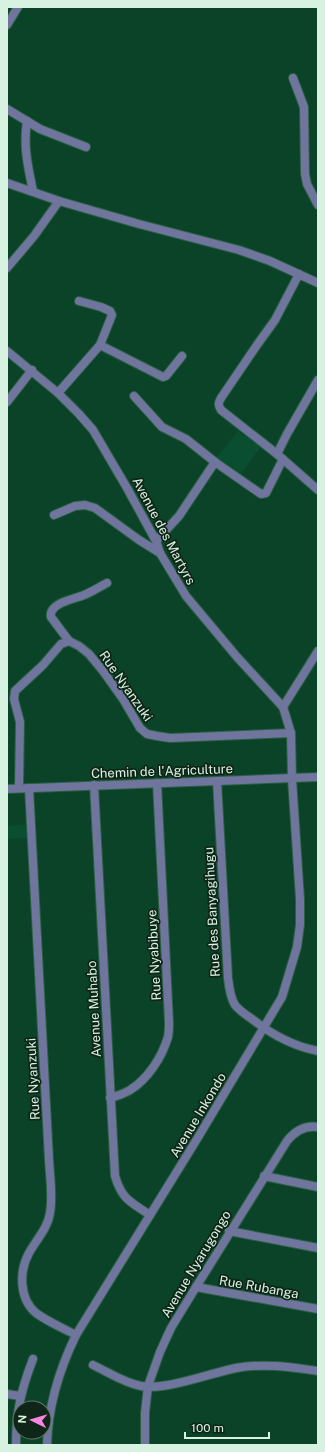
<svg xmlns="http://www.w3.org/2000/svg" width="325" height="1452" viewBox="0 0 325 1452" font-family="'Public Sans',sans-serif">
	<rect width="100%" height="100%" fill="#0b4328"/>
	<g fill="#094e30">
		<polygon points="238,431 261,447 241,474 217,457"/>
		<polygon points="29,824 30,838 7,839 7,826"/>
	</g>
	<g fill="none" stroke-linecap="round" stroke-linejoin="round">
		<defs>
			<g id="minor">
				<polyline points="7,25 18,7"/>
				<polyline points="293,78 304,107 305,174 307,184 318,205"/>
				<polyline points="7,109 40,129 86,147"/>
				<path d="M27 121C23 146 28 167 33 191"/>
				<polyline points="7,183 59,201 139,224 239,250 270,261 318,283"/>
				<polyline points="7,268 34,236 59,201"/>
				<path d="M299 274 275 320 257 345 221 398C218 403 218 405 221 410L277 454 318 490"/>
				<polyline points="100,345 163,377 166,376 182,356"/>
				<path d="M7 351 58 393 79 414 93 430 127 488 156 541 160 553 186 596 237 657 283 707 291 733 292 779 300 899V925L297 947 282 997 197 1139 76 1335C59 1370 48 1406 47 1445"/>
				<polyline points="58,393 100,345 112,315 110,311 101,307 79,301"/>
				<polyline points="134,396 162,427 186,439 215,462 261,494 266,493 283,459"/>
				<polyline points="7,402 32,370"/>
				<polyline points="277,454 287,434 318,380"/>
				<polyline points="54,515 75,506 85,505 95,508 139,540 160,553"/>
				<polyline points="156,541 179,516 215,462"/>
				<path d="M107 583C99 587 92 592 84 595 75 599 48 603 51 617L69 641 79 646 89 654 103 671 123 699 140 728 147 734 157 736 170 738 291 733"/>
				<polyline points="283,707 318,651"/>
				<path d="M217 781 228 978C229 987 230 997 235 1005 239 1010 246 1015 252 1019 272 1035 292 1046 318 1051"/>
				<path d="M94 785 115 1176C122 1200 131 1202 150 1215"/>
				<polyline points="19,788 20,722 14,699 15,691 43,665 61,644 69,641"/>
				<path d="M29 788 49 1160C50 1177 53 1196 50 1213 48 1228 36 1240 29 1253 19 1271 19 1299 36 1313 48 1322 63 1328 76 1335"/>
				<polyline points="7,789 318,777"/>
				<path d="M110 1098C117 1096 124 1094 130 1090 148 1079 162 1057 168 1037 169 1032 169 1027 169 1022L157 783"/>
				<polyline points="264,1176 318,1187"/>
				<polyline points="229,1231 318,1248"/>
				<polyline points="196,1287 318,1309"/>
				<path d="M93 1365C108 1372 124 1383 141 1386 164 1391 211 1373 236 1368 264 1363 290 1367 318 1371"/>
				<polyline points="7,1394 20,1396"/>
				<path d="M16 1445C16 1412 21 1390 33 1359"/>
				<path d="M145 1445V1413L148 1386 160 1352 171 1328 196 1287 287 1141C295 1131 305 1125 318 1127"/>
			</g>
		</defs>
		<use href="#minor" stroke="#2c5f45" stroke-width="10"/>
		<use href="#minor" stroke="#6f759c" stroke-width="8"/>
	</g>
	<g text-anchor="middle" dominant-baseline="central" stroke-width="3.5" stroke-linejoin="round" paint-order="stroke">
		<g font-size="13" fill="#d7f2e0" stroke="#0f2518">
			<text transform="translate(164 531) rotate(62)">Avenue des Martyrs</text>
			<text transform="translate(126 686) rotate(55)">Rue Nyanzuki</text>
			<text transform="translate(162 771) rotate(-2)">Chemin de l'Agriculture</text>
			<text transform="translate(212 912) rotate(-93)">Rue des Banyagihugu</text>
			<text transform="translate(154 955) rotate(-93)">Rue Nyabibuye</text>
			<text transform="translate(94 1009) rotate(-93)">Avenue Muhabo</text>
			<text transform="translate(33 1079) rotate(-93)">Rue Nyanzuki</text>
			<text transform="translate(198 1115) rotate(-59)">Avenue Inkondo</text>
			<text transform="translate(196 1264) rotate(-59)">Avenue Nyarugongo</text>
			<text transform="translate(259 1287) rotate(10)">Rue Rubanga</text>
		</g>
	</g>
	<rect width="325" height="1452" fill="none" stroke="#d7f2e0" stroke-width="16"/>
	<g transform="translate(32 1420) rotate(275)"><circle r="19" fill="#0f2518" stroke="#5f7768"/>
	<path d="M0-3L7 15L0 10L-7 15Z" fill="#fe86e0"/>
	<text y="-6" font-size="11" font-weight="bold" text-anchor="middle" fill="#d7f2e0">N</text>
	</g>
	<path d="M185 1432v6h84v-6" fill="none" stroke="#d7f2e0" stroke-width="2"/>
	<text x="191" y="1432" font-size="12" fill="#d7f2e0" stroke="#0f2518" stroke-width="3" paint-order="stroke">100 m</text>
</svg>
